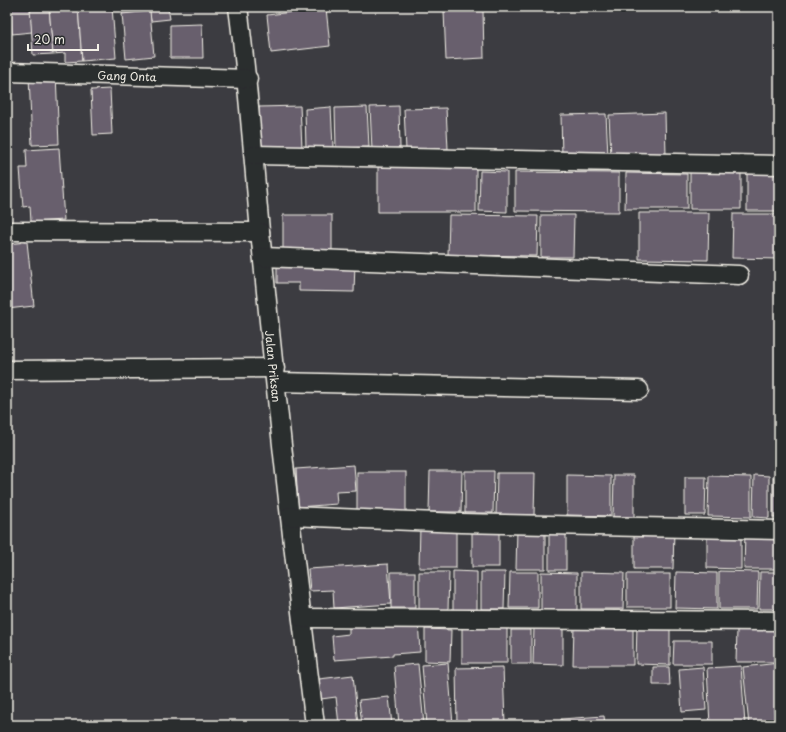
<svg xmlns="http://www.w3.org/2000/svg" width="786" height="732" viewBox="0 0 786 732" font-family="'Playpen Sans',sans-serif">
	<rect width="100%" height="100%" fill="#3c3c41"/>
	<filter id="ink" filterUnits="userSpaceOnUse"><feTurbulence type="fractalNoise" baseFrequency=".025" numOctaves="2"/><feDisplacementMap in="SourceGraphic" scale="8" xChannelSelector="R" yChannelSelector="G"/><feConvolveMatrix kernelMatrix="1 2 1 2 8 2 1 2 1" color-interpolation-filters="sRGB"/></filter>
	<g filter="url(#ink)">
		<g fill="#675e6d" stroke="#f4f1e8">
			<polygon points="10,7 30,7 32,32 12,34"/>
			<polygon points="30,7 49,7 53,54 33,55"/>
			<polygon points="49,7 78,7 82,61 65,62 65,53 53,54"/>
			<polygon points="78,7 112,7 116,58 82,61"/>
			<polygon points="121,7 149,7 150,11 122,14"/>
			<polygon points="149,7 168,7 170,19 151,21"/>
			<polygon points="326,8 330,46 271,53 267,15"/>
			<polygon points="483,10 484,58 446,60 444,11"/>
			<polygon points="150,11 154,56 126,59 122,14"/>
			<polygon points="202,24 203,58 170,58 170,25"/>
			<polygon points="56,74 59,144 32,145 29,76"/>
			<polygon points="110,89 112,134 93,135 91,90"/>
			<polygon points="7,95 8,95 10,132 7,133"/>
			<polygon points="300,106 302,148 260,150 259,107"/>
			<polygon points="399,106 400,148 372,150 370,107"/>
			<polygon points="331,107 333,147 306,148 305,109"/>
			<polygon points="367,107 369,147 336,148 335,108"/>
			<polygon points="446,108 448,149 406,150 404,109"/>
			<polygon points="665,113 666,156 611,157 609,115"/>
			<polygon points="606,114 608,156 562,157 561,115"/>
			<polygon points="59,148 64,220 31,222 30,206 23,207 20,168 27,168 26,150"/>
			<polygon points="378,166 476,167 476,212 378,212"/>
			<rect x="747" y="170" width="32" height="41"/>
			<polygon points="480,171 507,172 507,212 479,211"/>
			<polygon points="690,171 741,172 741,209 690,209"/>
			<polygon points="515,172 619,173 619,212 515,211"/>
			<polygon points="626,173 687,174 687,209 625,209"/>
			<polygon points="639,213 709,213 708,260 639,259"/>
			<polygon points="733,214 779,214 779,259 732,258"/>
			<rect x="283" y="215" width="49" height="37"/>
			<polygon points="449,215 538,216 537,256 448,255"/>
			<polygon points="541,215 574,215 573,257 541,257"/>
			<polygon points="27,242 34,306 7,309 7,244"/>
			<polygon points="277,261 355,263 354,292 299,291 299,283 277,283"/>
			<polygon points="354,465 356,491 336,492 337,504 298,507 296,469"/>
			<polygon points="430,471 462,471 461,512 429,512"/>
			<polygon points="465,471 494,471 493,513 465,513"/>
			<rect x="357" y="472" width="49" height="41"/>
			<polygon points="497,473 535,473 534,515 496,515"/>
			<polygon points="567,475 611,476 611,516 567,515"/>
			<polygon points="614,475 634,475 634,517 613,517"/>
			<polygon points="754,475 769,476 769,518 753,517"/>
			<polygon points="709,476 751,477 751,517 708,516"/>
			<polygon points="685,477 706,477 705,515 685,515"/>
			<rect x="773" y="477" width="6" height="40"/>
			<polygon points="420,526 456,527 456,568 419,568"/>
			<polygon points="517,528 545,528 545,569 516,569"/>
			<polygon points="634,529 674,530 673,569 634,569"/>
			<rect x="549" y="530" width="17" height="40"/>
			<rect x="472" y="531" width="27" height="36"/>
			<polygon points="707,532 741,533 741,569 707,568"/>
			<polygon points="745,532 779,533 779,569 744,569"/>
			<polygon points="388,564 391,604 334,608 333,590 310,591 308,569"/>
			<polygon points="453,571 477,572 477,610 453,610"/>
			<polygon points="719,571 758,572 757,609 719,609"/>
			<rect x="391" y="572" width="24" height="36"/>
			<polygon points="419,572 449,572 448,610 419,610"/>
			<polygon points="481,572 505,572 504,609 481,609"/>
			<polygon points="510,572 538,572 538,608 509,608"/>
			<polygon points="541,572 577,573 577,610 541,610"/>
			<polygon points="581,572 624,573 623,609 581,609"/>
			<polygon points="676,572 717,573 717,609 675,608"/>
			<polygon points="760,572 779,572 779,609 759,609"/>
			<rect x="627" y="574" width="43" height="33"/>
			<polygon points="418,620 420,652 393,654 393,656 334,660 332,636 349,634 349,624"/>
			<polygon points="637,624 670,625 670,665 636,664"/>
			<polygon points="574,625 633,625 633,665 573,665"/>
			<polygon points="462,627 507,628 507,663 462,663"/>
			<polygon points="534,627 563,627 563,665 533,664"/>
			<polygon points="425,629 451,630 450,662 425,661"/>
			<rect x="511" y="630" width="20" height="34"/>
			<polygon points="737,630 779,630 779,662 736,662"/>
			<polygon points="674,641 712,641 712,664 673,664"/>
			<polygon points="448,663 453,725 427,725 422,665"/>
			<polygon points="779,663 779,708 774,709 776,725 749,725 743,667"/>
			<polygon points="418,664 424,725 399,725 394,666"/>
			<polygon points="741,666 745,725 710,725 707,668"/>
			<polygon points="503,667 505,725 457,725 456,668"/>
			<polygon points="653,667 669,667 670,685 653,685"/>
			<polygon points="703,667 706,710 682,712 679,669"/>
			<polygon points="353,675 358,725 339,725 336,697 321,699 319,679"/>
			<polygon points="389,697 392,725 362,725 359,700"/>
			<polygon points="604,716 605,725 561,725 561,719"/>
		</g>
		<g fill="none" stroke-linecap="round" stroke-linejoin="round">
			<defs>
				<g id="street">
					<path id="s1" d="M238 7C248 81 253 156 260 231 276 396 294 561 315 725"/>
					<path id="s2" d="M7 72 248 79"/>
					<polyline points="254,155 779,165"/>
					<polyline points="7,231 260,232"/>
					<polyline points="263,257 739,275"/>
					<polyline points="7,370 275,368"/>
					<polyline points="276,382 639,390"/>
					<polyline points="290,516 461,523 779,530"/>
					<polyline points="302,618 779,621"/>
				</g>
			</defs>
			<use href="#street" stroke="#f4f1e8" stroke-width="21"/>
			<use href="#street" stroke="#2a2d2e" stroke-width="18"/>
		</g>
	</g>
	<g text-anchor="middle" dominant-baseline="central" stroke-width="3" stroke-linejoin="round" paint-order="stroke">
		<g font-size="11" fill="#f4f1e8" stroke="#2a2d2e">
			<text stroke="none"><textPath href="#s2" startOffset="120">Gang Onta</textPath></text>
			<text stroke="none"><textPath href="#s1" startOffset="361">Jalan Priksan</textPath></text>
		</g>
	</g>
	<rect width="786" height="732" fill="none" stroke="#2a2d2e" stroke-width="24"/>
	<rect x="12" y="12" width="762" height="708" fill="none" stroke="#f4f1e8" stroke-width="1.5" filter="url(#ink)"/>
	<path d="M28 44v6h70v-6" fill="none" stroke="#f4f1e8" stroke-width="2"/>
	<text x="34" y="44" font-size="12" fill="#f4f1e8" stroke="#2a2d2e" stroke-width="3" paint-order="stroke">20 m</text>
</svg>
